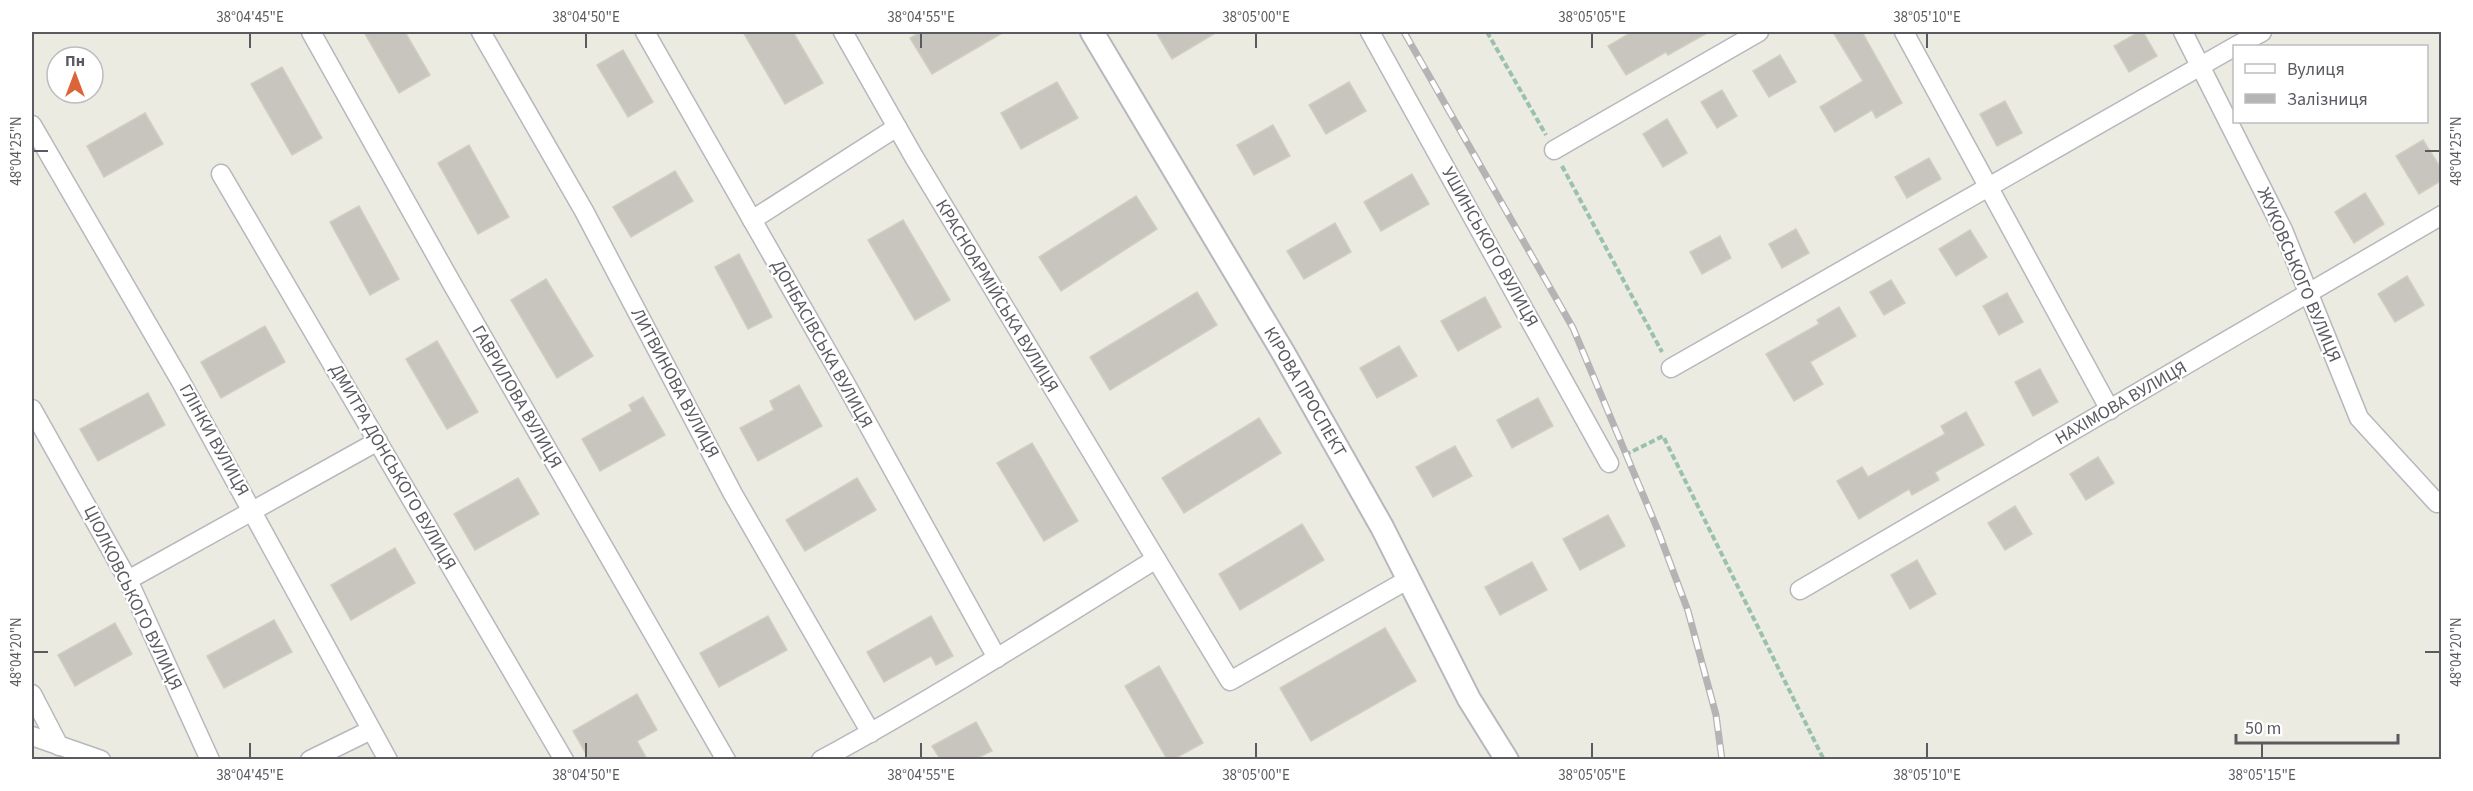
<svg xmlns="http://www.w3.org/2000/svg" width="2473" height="791" viewBox="0 0 2473 791" font-family="'Source Sans 3',sans-serif">
	<rect width="100%" height="100%" fill="#ebebe1"/>
	<g fill="#c7c5be" stroke="#d0cec0" stroke-width="1.5">
		<polygon points="364,32 405,32 430,75 399,93"/>
		<polygon points="743,32 793,32 823,83 785,104"/>
		<polygon points="921,32 1004,32 932,74 910,38"/>
		<polygon points="1156,32 1217,32 1172,59"/>
		<polygon points="1632,32 1709,32 1668,55 1666,52 1626,75 1608,46"/>
		<polygon points="1833,32 1862,32 1902,103 1876,118 1872,110 1835,132 1820,107 1863,81"/>
		<polygon points="2139,32 2143,32 2157,56 2129,72 2114,46"/>
		<polygon points="623,50 653,102 628,117 597,65"/>
		<polygon points="1780,55 1796,82 1769,97 1753,71"/>
		<polygon points="282,67 322,138 292,155 251,84"/>
		<polygon points="1057,82 1078,118 1021,149 1001,113"/>
		<polygon points="1349,82 1366,111 1326,134 1309,105"/>
		<polygon points="1722,90 1737,116 1717,128 1701,102"/>
		<polygon points="2005,101 2022,133 1997,146 1980,114"/>
		<polygon points="145,113 163,144 104,177 87,146"/>
		<polygon points="1667,119 1687,153 1663,167 1643,134"/>
		<polygon points="1273,125 1290,156 1254,175 1237,145"/>
		<polygon points="2423,140 2442,170 2442,180 2419,194 2396,156"/>
		<polygon points="469,145 509,217 478,234 438,163"/>
		<polygon points="1929,158 1941,179 1907,198 1895,177"/>
		<polygon points="675,171 693,201 631,237 613,207"/>
		<polygon points="1412,174 1429,204 1381,231 1364,202"/>
		<polygon points="2365,193 2384,224 2354,243 2335,212"/>
		<polygon points="1136,196 1157,229 1061,291 1039,257"/>
		<polygon points="359,206 399,279 370,295 330,222"/>
		<polygon points="903,220 950,300 915,320 868,240"/>
		<polygon points="1335,223 1351,252 1304,279 1287,251"/>
		<polygon points="1796,229 1809,253 1782,268 1769,244"/>
		<polygon points="1970,230 1987,257 1956,276 1939,249"/>
		<polygon points="1720,236 1731,258 1702,274 1690,252"/>
		<polygon points="739,254 772,317 748,329 715,267"/>
		<polygon points="2407,276 2424,305 2395,322 2378,294"/>
		<polygon points="546,279 593,356 557,378 511,300"/>
		<polygon points="1891,280 1905,303 1884,315 1870,292"/>
		<polygon points="1197,292 1217,325 1110,390 1090,357"/>
		<polygon points="2007,293 2023,322 1999,335 1983,306"/>
		<polygon points="1485,297 1501,327 1458,351 1441,321"/>
		<polygon points="1839,307 1856,336 1810,362 1823,384 1794,401 1766,354 1819,324 1817,320"/>
		<polygon points="265,326 285,362 221,398 201,362"/>
		<polygon points="437,341 478,412 447,429 406,359"/>
		<polygon points="1399,346 1417,376 1377,398 1360,368"/>
		<polygon points="2040,369 2058,402 2033,416 2015,382"/>
		<polygon points="799,385 822,426 758,461 740,428 774,410 770,401"/>
		<polygon points="148,393 165,425 98,461 80,429"/>
		<polygon points="643,397 665,435 600,471 582,439 632,411 629,405"/>
		<polygon points="1538,398 1553,426 1512,448 1497,420"/>
		<polygon points="1966,412 1984,445 1935,472 1939,480 1912,495 1909,489 1859,519 1837,481 1862,467 1868,477 1945,434 1941,426"/>
		<polygon points="1259,418 1281,453 1184,513 1162,478"/>
		<polygon points="1032,443 1078,521 1044,541 997,463"/>
		<polygon points="1455,446 1472,476 1433,497 1416,467"/>
		<polygon points="2098,457 2114,483 2086,500 2070,474"/>
		<polygon points="518,478 539,514 475,550 454,514"/>
		<polygon points="857,478 876,510 805,551 786,520"/>
		<polygon points="2015,506 2032,534 2005,550 1988,523"/>
		<polygon points="1608,515 1625,546 1580,570 1563,539"/>
		<polygon points="1302,524 1324,560 1240,610 1219,574"/>
		<polygon points="395,548 415,583 351,620 331,585"/>
		<polygon points="1917,560 1936,594 1910,609 1891,575"/>
		<polygon points="1532,562 1547,590 1500,615 1485,587"/>
		<polygon points="768,616 787,650 719,687 700,653"/>
		<polygon points="931,616 953,656 936,665 931,656 884,682 867,652"/>
		<polygon points="274,620 292,652 224,688 207,656"/>
		<polygon points="115,623 132,654 75,686 58,655"/>
		<polygon points="1385,628 1416,681 1311,741 1280,688"/>
		<polygon points="1159,666 1203,743 1174,759 1167,759 1125,686"/>
		<polygon points="637,694 657,730 637,741 647,759 589,759 573,731"/>
		<polygon points="976,722 992,751 975,759 940,759 932,746"/>
	</g>
	<g fill="none" stroke-linecap="round" stroke-linejoin="round">
		<defs>
			<g id="minor">
				<polyline points="311,32 451,282 726,760"/>
				<polyline points="481,32 584,211 733,494 871,733"/>
				<polyline points="645,32 844,381 997,658"/>
				<polyline points="843,32 914,157 1156,559"/>
				<polyline points="1370,32 1609,463"/>
				<polyline points="1904,32 2110,410"/>
				<polyline points="2183,32 2283,230 2359,418 2437,503 2442,500"/>
				<polyline points="2236,46 2262,32"/>
				<polyline points="32,125 180,380 388,760"/>
				<polyline points="1554,150 1759,32"/>
				<polyline points="221,174 564,760"/>
				<polyline points="752,220 897,127"/>
				<polyline points="1671,368 2234,47"/>
				<polyline points="32,409 128,580 210,760"/>
				<polyline points="128,580 378,441"/>
				<polyline points="1800,590 2442,215"/>
				<polyline points="32,694 59,746"/>
				<polyline points="32,736 101,760"/>
				<polyline points="310,760 371,730"/>
				<path d="M821 760C935 698 1045 628 1156 559L1230 681 1409 579"/>
			</g>
			<polyline id="tertiary" points="1092,32 1284,354 1382,527 1469,699 1507,760"/>
		</defs>
		<use href="#minor" stroke="#b7b8bd" stroke-width="21"/>
		<use href="#tertiary" stroke="#b7b8bd" stroke-width="26"/>
		<g stroke="#99c1ad" stroke-width="4" stroke-dasharray="6 3" stroke-linecap="butt">
			<polyline points="1487,32 1546,135"/>
			<polyline points="1562,166 1662,352"/>
			<polyline points="1625,455 1663,436 1824,760"/>
		</g>
		<use href="#minor" stroke="#fff" stroke-width="18"/>
		<use href="#tertiary" stroke="#fff" stroke-width="22"/>
		<defs>
			<polyline id="rail" points="1404,32 1573,328 1657,528 1688,611 1716,715 1722,760"/>
		</defs>
		<use href="#rail" stroke="#b4b4b5" stroke-width="7"/>
		<use href="#rail" stroke="#fff" stroke-width="4.5" stroke-dasharray="14" stroke-linecap="butt"/>
	</g>
	<path fill="none" stroke="#5a5b61" stroke-width="2" d="M250 33V48M586 33V48M921 33V48M1256 33V48M1592 33V48M1927 33V48M33 151H48M2425 151H2440M33 652H48M2425 652H2440M250 743V758M586 743V758M921 743V758M1256 743V758M1592 743V758M1927 743V758M2262 743V758"/>
	<g text-anchor="middle" dominant-baseline="central" stroke-width="4.5" stroke-linejoin="round" paint-order="stroke">
		<g font-size="18" fill="#5a5b61" stroke="#fff">
			<text transform="translate(1490 247) rotate(61)">УШИНСЬКОГО ВУЛИЦЯ</text>
			<text transform="translate(2299 275) rotate(67)">ЖУКОВСЬКОГО ВУЛИЦЯ</text>
			<text transform="translate(997 296) rotate(59)">КРАСНОАРМІЙСЬКА ВУЛИЦЯ</text>
			<text transform="translate(822 344) rotate(61)">ДОНБАСІВСЬКА ВУЛИЦЯ</text>
			<text transform="translate(675 383) rotate(62)">ЛИТВИНОВА ВУЛИЦЯ</text>
			<text transform="translate(1305 392) rotate(60)">КІРОВА ПРОСПЕКТ</text>
			<text transform="translate(517 397) rotate(60)">ГАВРИЛОВА ВУЛИЦЯ</text>
			<text transform="translate(2121 403) rotate(-30)">НАХІМОВА ВУЛИЦЯ</text>
			<text transform="translate(214 440) rotate(61)">ГЛІНКИ ВУЛИЦЯ</text>
			<text transform="translate(393 467) rotate(60)">ДМИТРА ДОНСЬКОГО ВУЛИЦЯ</text>
			<text transform="translate(133 598) rotate(64)">ЦІОЛКОВСЬКОГО ВУЛИЦЯ</text>
		</g>
	</g>
	<rect width="2473" height="791" fill="none" stroke="#ffffff" stroke-width="66"/>
	<rect x="2233" y="45" width="195" height="78" fill="#ffffff" stroke="#bdbdc0" stroke-width="1.5"/>
	<rect x="2245" y="64" width="30" height="9" fill="#ffffff" stroke="#bdbdc0" stroke-width="1.5"/>
	<text x="2287" y="75" font-size="18" fill="#5a5b61">Вулиця</text>
	<rect x="2245" y="94" width="30" height="9" fill="#b4b4b5" stroke="#bdbdc0" stroke-width="1.5"/>
	<text x="2287" y="105" font-size="18" fill="#5a5b61">Залізниця</text>
	<g transform="translate(75 75)"><circle r="28" fill="#ffffff" stroke="#bdbdc0" stroke-width="1.5"/>
	<path d="M0-4.5L10 22L0 15L-10 22Z" fill="#db6538"/>
	<text y="-9" font-size="16" font-weight="bold" text-anchor="middle" fill="#5a5b61">Пн</text>
	</g>
	<path d="M2236 734v9h162v-9" fill="none" stroke="#5a5b61" stroke-width="3"/>
	<text x="2245" y="734" font-size="18" fill="#5a5b61" stroke="#ffffff" stroke-width="4.5" paint-order="stroke">50 m</text>
	<rect x="33" y="33" width="2407" height="725" fill="none" stroke="#5a5b61" stroke-width="2"/>
	<g font-size="15" text-anchor="middle" fill="#5a5b61">
		<text x="250" y="22">38°04'45"E</text>
		<text x="586" y="22">38°04'50"E</text>
		<text x="921" y="22">38°04'55"E</text>
		<text x="1256" y="22">38°05'00"E</text>
		<text x="1592" y="22">38°05'05"E</text>
		<text x="1927" y="22">38°05'10"E</text>
		<text transform="translate(16 151) rotate(-90)" y="5">48°04'25"N</text>
		<text transform="translate(2456 151) rotate(-90)" y="5">48°04'25"N</text>
		<text transform="translate(16 652) rotate(-90)" y="5">48°04'20"N</text>
		<text transform="translate(2456 652) rotate(-90)" y="5">48°04'20"N</text>
		<text x="250" y="780">38°04'45"E</text>
		<text x="586" y="780">38°04'50"E</text>
		<text x="921" y="780">38°04'55"E</text>
		<text x="1256" y="780">38°05'00"E</text>
		<text x="1592" y="780">38°05'05"E</text>
		<text x="1927" y="780">38°05'10"E</text>
		<text x="2262" y="780">38°05'15"E</text>
	</g>
</svg>
